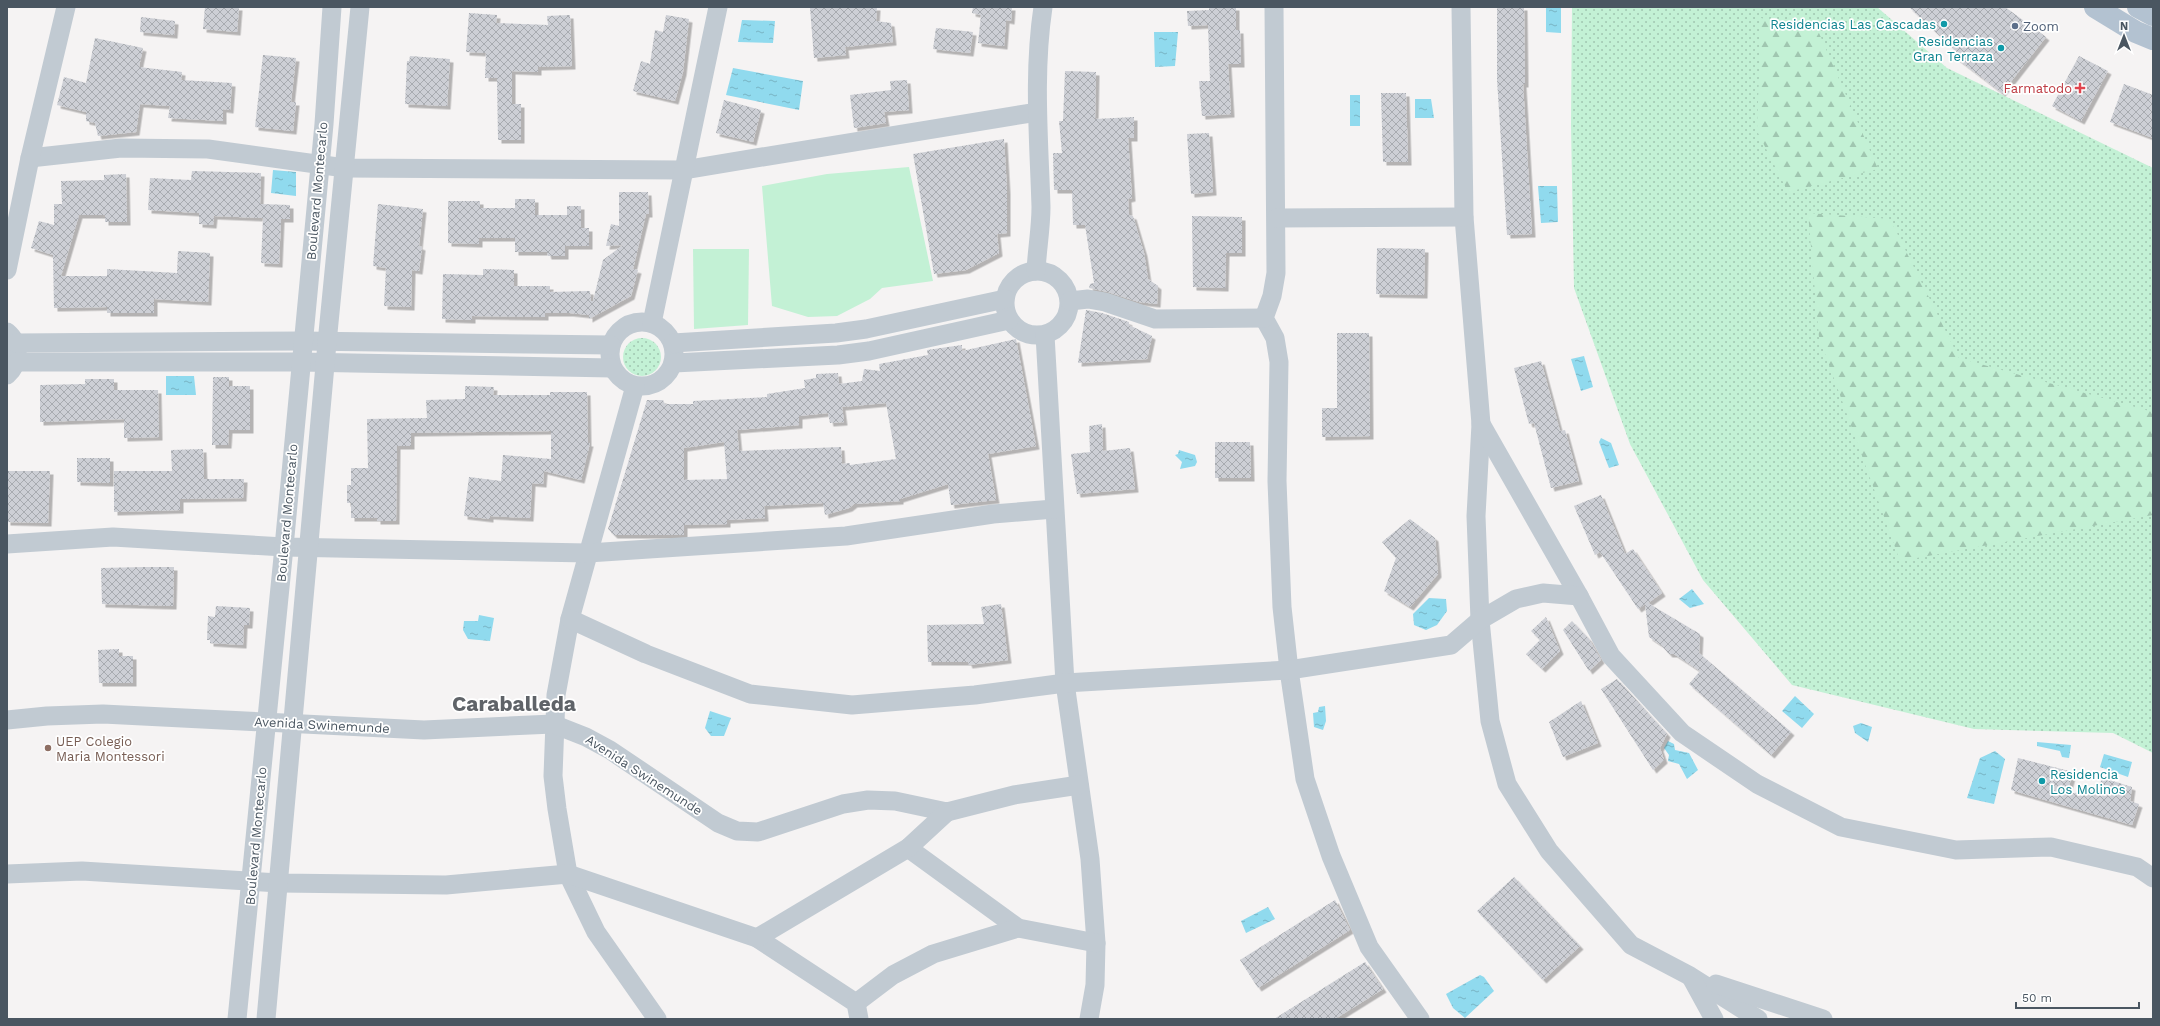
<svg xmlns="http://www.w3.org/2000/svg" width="2160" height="1026" viewBox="0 0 2160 1026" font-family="'Work Sans',sans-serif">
	<defs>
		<pattern id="grass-dots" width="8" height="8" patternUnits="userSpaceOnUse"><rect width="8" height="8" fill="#c3f1d5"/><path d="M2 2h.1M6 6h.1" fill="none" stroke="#a0c6b0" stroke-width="1.8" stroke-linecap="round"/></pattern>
		<pattern id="forest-firs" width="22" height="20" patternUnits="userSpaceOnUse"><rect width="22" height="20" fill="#c3f1d5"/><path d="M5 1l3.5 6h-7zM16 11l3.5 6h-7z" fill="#a0c6b0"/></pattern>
		<pattern id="water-ripples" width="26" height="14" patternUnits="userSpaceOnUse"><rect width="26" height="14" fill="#90daee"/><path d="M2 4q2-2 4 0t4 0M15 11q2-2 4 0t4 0" fill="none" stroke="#78b4c4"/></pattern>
		<pattern id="building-cross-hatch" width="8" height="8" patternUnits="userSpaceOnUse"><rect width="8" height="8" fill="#cdcfd5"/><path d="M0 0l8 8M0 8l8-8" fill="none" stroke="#a8abb0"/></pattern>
		<filter id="shadow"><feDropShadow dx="3.5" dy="3.5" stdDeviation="0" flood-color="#0004"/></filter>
	</defs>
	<rect width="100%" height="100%" fill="#f5f3f3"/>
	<g fill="url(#grass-dots)">
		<polygon points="1572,7 1877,7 1947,68 2153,168 2153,753 2113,733 1974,729 1792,685 1703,580 1630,444 1574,288 1571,125"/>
		<circle cx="642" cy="357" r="19"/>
	</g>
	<g fill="url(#forest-firs)">
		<polygon points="1761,18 1819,33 1878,169 1788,192 1757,131"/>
		<polygon points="1808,213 1890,219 1959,358 2153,412 2153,515 1900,561 1819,337"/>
	</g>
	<g fill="#c3f1d5">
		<polygon points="909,167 933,281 882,288 870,299 837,316 808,317 772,306 762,186 827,174"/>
		<polygon points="693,249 749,249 748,325 694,329"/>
	</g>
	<g fill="url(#water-ripples)">
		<polygon points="1546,7 1561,7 1561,33 1546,32"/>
		<polygon points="742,20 775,21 773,43 738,42"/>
		<polygon points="1154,32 1178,32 1175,66 1155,67"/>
		<polygon points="733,68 803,81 799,110 726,95"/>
		<rect x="1350" y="95" width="10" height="31"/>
		<polygon points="1415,99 1431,99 1434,118 1415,118"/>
		<polygon points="273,170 296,172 296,196 271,193"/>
		<polygon points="1538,186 1557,186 1558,222 1541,223"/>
		<polygon points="1584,356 1593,387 1581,391 1571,359"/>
		<polygon points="166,376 194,376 196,395 166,395"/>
		<polygon points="1601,438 1611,443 1619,465 1609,468 1599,442"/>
		<polygon points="1179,450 1195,455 1197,462 1195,466 1180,469 1182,462 1175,455 1178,454"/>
		<polygon points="1692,589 1704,604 1690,608 1679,599"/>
		<polygon points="1429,598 1446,599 1447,611 1437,625 1426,630 1414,625 1413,614"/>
		<polygon points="479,615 494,618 490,641 468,639 463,630 464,621 478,621"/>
		<polygon points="1795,696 1814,714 1802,728 1782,711"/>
		<polygon points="1325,706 1326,721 1323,730 1314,727 1313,713 1318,712 1319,707"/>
		<polygon points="710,711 731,718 724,736 711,736 705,728"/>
		<polygon points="1861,723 1872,727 1868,742 1855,733 1853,726"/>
		<polygon points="1668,741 1674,744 1675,750 1689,753 1698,770 1687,779 1679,764 1668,761 1669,755 1664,748"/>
		<polygon points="2037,742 2071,745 2069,758 2062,757 2060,751 2037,746"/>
		<polygon points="1995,751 2005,759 1994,804 1967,798 1980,758"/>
		<polygon points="2104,754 2132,762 2128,777 2100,767"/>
		<polygon points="1268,907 1275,919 1246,933 1241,921"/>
		<polygon points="1480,975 1484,977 1494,991 1465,1018 1453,1008 1446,994"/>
	</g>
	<g fill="url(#building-cross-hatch)" fill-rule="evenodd" filter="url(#shadow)">
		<polygon points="205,7 239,7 237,32 203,29"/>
		<polygon points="877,7 876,21 891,23 893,42 845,47 846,55 814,58 810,8"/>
		<polygon points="973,7 1012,7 1011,21 1006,20 1004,46 978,43 981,15 972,13"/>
		<polygon points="1209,7 1236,7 1236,30 1240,30 1241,64 1228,64 1231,114 1202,116 1199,81 1210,81 1208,25 1188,26 1187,11 1209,10"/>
		<polygon points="1497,7 1524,7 1525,84 1523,84 1532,234 1507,235 1497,80"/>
		<polygon points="1909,7 2005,7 2046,37 2002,93 1956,58 1959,54"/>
		<polygon points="469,13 497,15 496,23 548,25 547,16 570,15 572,66 538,67 538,72 512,71 512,104 521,104 521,140 498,140 497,78 485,78 486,53 466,52"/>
		<polygon points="666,15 689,19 683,72 675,101 633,91 641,61 650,64 655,30 663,32"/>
		<polygon points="141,17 175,21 174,35 140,32"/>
		<polygon points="936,28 973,32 970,53 933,49"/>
		<polygon points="95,38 143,48 139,67 182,72 181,80 232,83 230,110 223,109 223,121 168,118 170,106 140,104 136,132 98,136 95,123 86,121 86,112 57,105 64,77 86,83"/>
		<polygon points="263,55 296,58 291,102 296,102 293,131 255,127"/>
		<polygon points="410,56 450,59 447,106 405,104 407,61 409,61"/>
		<polygon points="2079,56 2108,71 2081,121 2052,106"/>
		<polygon points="1065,71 1096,72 1095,119 1134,117 1134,138 1128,138 1132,198 1128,199 1129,215 1133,216 1144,253 1148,279 1158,286 1157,304 1139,302 1108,292 1089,288 1090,284 1094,283 1085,225 1073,225 1072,190 1054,190 1053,153 1062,153 1059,121 1063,121"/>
		<polygon points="907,80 909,110 884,112 886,123 854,128 850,95 891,90 890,81"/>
		<polygon points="2124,84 2153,95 2153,138 2110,122"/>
		<polygon points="1381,93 1406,93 1408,162 1383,162"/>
		<polygon points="724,100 761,110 753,142 716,133"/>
		<polygon points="1209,133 1213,192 1191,194 1187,134"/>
		<polygon points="1004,139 1007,191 1007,233 997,234 999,253 966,270 934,274 913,154"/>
		<polygon points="192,171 261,173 260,204 290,205 290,219 281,219 279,264 261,263 263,218 214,216 213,225 199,224 199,213 148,210 150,178 191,180"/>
		<polygon points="126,174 127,222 105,222 105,215 79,215 61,276 107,276 107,269 177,273 178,251 210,253 208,302 154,299 154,313 107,313 107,307 54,308 53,255 31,248 39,221 54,225 54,204 62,204 61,181 104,180 104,175"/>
		<polygon points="619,192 648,192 649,214 646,214 633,269 638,270 631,296 589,319 589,315 570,313 545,313 545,317 472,316 472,320 442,319 443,274 483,275 483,269 514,270 514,286 550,286 550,292 590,291 591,301 593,301 603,260 623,245 606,246 611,224 619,226"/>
		<polygon points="515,199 535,199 535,215 567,215 567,206 581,206 581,228 589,228 589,246 565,246 565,256 548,256 547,252 515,252 515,238 479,238 479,244 448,243 448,201 480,201 480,208 515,208"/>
		<polygon points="378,204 423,209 419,246 422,247 419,271 412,270 411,307 384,306 386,268 373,266"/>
		<polygon points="1192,216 1242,217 1242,253 1226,253 1225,288 1193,287"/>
		<polygon points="1377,248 1425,249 1424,295 1376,294"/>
		<polygon points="1086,310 1102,313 1129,322 1129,325 1152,336 1147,359 1078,363"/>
		<polygon points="1337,333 1369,333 1370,436 1322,437 1322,408 1337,408"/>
		<path d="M1016 339 1036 446 988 454 996 500 951 505 948 484 900 499V501L854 504 849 508 825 515 823 503 764 506 765 518 727 520V524L684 525V535H614L608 529 647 400H663L665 404H693V401L767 397V394L805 388 804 380 816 378V374L838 373 839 384 862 381 864 369 880 371 879 364 928 355 927 350 962 345V351ZM886 403 896 459 850 465V463L842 464 841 447 739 451 737 430 799 425V416L828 413 830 423 844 422 842 407ZM724 442 727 479 684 480V448Z"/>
		<polygon points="1541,361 1560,431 1565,430 1579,481 1551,488 1534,423 1529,424 1514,368"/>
		<polygon points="213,377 229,377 229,386 250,386 250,430 229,430 228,445 212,445"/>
		<polygon points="85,379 114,379 114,390 158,390 159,437 124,438 124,419 40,422 40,385 85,384"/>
		<polygon points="465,386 494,387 493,395 550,395 550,392 587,392 588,443 590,443 581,480 544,471 543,484 532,483 530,518 490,516 490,519 464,516 469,477 501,481 503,455 551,459 551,431 411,433 411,446 397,446 396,521 377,521 377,518 351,518 351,503 347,503 347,485 351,485 351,468 368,468 367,419 427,418 426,400 465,399"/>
		<polygon points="1102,424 1103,451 1130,448 1135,489 1077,494 1071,454 1090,452 1089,426"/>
		<polygon points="1215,442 1250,442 1251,478 1215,478"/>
		<polygon points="203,449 204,479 244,479 243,498 180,499 180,510 114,512 114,471 172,471 171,450"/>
		<polygon points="77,458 110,458 110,483 77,482"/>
		<polygon points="7,471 50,471 48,523 7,522"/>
		<polygon points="1601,495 1625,554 1633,549 1662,593 1648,603 1700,634 1699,653 1791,732 1771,755 1689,684 1700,671 1674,654 1669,654 1661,645 1649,637 1645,604 1638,609 1600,552 1595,555 1574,506"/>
		<polygon points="1410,519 1435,538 1438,574 1410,607 1384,591 1396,558 1382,542"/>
		<polygon points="144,567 174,567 173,606 102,604 101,568"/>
		<polygon points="1001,604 1008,660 969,665 968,662 928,662 927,625 984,624 981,607"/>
		<polygon points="216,606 250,608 249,625 244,625 243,645 210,643 210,640 207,640 208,616 215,617"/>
		<polygon points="1546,617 1560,651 1542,669 1526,654 1540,640 1531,631"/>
		<polygon points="1572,621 1589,639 1601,660 1589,671 1563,630"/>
		<polygon points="119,649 119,656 133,656 133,683 99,683 98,650"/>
		<polygon points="1617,679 1667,734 1660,748 1664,760 1653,770 1601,689"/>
		<polygon points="1581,701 1598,743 1563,757 1549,722"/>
		<polygon points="2018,758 2073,772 2067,794 2095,790 2103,778 2132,787 2130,801 2139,804 2132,825 2011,790"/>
		<polygon points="1514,877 1580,946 1543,980 1477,911"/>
		<polygon points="1335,900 1350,930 1258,988 1240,960"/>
		<polygon points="1365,962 1383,989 1335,1019 1274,1019"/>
	</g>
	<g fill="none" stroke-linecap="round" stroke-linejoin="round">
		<g stroke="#c1cad2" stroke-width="19">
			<polyline points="1274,7 1276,273 1272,296 1264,318 1275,338 1279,362 1277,481 1282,607 1289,670 1305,779 1331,856 1369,947 1420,1019"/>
			<polyline points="1461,7 1464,217 1481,424 1476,516 1480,620 1490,721 1507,784 1549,851 1631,945 1690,976 1758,1019"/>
			<polyline points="30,158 121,148 208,149 345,168 683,170 1037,112"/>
			<polyline points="1277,218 1464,217"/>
			<polyline points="7,270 30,158 66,7"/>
			<circle cx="1037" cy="303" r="32"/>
			<path d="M1036 271C1037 250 1041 228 1041 207 1039 140 1033 74 1043 7"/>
			<polyline points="1070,301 1088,299 1105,302 1155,319 1264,318"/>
			<circle cx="642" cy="354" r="32"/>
			<polyline points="652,323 718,7"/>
			<path d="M7 332C21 344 20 363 7 375"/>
			<polyline points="1045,335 1065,683 1090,859 1096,943 1095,985 1089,1019"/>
			<polyline points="16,343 303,341 611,345"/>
			<polyline points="673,343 836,333 866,329 1005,299"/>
			<polyline points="17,362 300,362 612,368"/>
			<polyline points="674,363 838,355 869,351 1009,320"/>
			<polyline points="635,386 570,619 556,695 553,776 557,809 568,874 596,932 657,1019"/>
			<polyline points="1481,424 1579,596 1611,656 1682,733 1757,784 1841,827 1956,850 2051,847 2137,867 2153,878"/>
			<polyline points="7,544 113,537 284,547 588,553 846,536 993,514 1054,509"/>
			<polyline points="570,619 646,654 750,694 852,705 975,695 1065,683 1289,670 1451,645 1480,620 1516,599 1543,593 1579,596"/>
			<polyline points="7,720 47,716 103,714 424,730 553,724 586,737 610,750 718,823 737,831 758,832 843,804 868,800 895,801 947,812 1014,795 1079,785"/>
			<polyline points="908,848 1018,928 1096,943"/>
			<polyline points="7,874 82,871 279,883 446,885 568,874 757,938 856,1003 859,1019"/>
			<polyline points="757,938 908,848 947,812"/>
			<polyline points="1692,979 1714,1019"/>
			<polyline points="1716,984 1823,1019"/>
			<polyline points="856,1003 893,975 933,954 1018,928"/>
			<polyline points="237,1019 284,547 324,124 332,7"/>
			<polyline points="266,1019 327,343 360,7"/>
		</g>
		<g stroke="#b3c2d1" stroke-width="22">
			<polyline points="2095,7 2136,32 2153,39"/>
			<polyline points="2138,7 2153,15"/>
		</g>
	</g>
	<g fill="#0f9aa8" stroke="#fff" stroke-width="1.5">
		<circle cx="1944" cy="24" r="4"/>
		<circle cx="2001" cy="48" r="4"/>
		<circle cx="2042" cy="781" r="4"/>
	</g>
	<circle fill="#5c6f8a" stroke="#fff" stroke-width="1.5" cx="2015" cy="26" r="4"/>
	<path fill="#e0444e" stroke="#fff" stroke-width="1.5" d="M2078 82h4v4h4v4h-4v4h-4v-4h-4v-4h4z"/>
	<circle fill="#8d6e63" stroke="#fff" stroke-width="1.5" cx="48" cy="748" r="4"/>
	<g text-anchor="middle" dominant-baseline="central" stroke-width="3.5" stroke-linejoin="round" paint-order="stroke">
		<g font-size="13" fill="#0d838f" stroke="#fff" text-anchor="end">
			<text x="1936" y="24">Residencias Las Cascadas</text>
			<text x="1993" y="41">Residencias<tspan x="1993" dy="15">Gran Terraza</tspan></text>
			<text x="2050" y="774" text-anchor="start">Residencia<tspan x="2050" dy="15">Los Molinos</tspan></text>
		</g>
		<g font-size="13" fill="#4e5e75" stroke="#fff" text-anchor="start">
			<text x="2023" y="26">Zoom</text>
		</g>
		<g font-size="13" fill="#be3a42" stroke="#fff" text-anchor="end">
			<text x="2072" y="88">Farmatodo</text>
		</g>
		<g font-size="13" fill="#4a5661" stroke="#fff">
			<text transform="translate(317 191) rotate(-85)">Boulevard Montecarlo</text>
			<text transform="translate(287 513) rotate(-85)">Boulevard Montecarlo</text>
			<text transform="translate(322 725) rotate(3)">Avenida Swinemunde</text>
			<text transform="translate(644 775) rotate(33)">Avenida Swinemunde</text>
			<text transform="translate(256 836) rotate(-85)">Boulevard Montecarlo</text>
		</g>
		<g font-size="13" fill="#785e54" stroke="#fff" text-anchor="start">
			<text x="56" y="741">UEP Colegio<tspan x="56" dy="15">Maria Montessori</tspan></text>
		</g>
		<g font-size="21" font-weight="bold" fill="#5f6368" stroke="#fff">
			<text x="514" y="703">Caraballeda</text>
		</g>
	</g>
	<rect width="2160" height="1026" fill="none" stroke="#4a5661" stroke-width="16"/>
	<g transform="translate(2124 36)" stroke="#ffffff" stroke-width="3" paint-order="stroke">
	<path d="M0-3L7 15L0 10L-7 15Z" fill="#4a5661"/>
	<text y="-6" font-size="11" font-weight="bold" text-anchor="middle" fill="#4a5661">N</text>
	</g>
	<path d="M2016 1002v6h123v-6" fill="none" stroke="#4a5661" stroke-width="2"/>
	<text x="2022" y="1002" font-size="12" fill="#4a5661" stroke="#ffffff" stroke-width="3" paint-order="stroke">50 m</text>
</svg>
